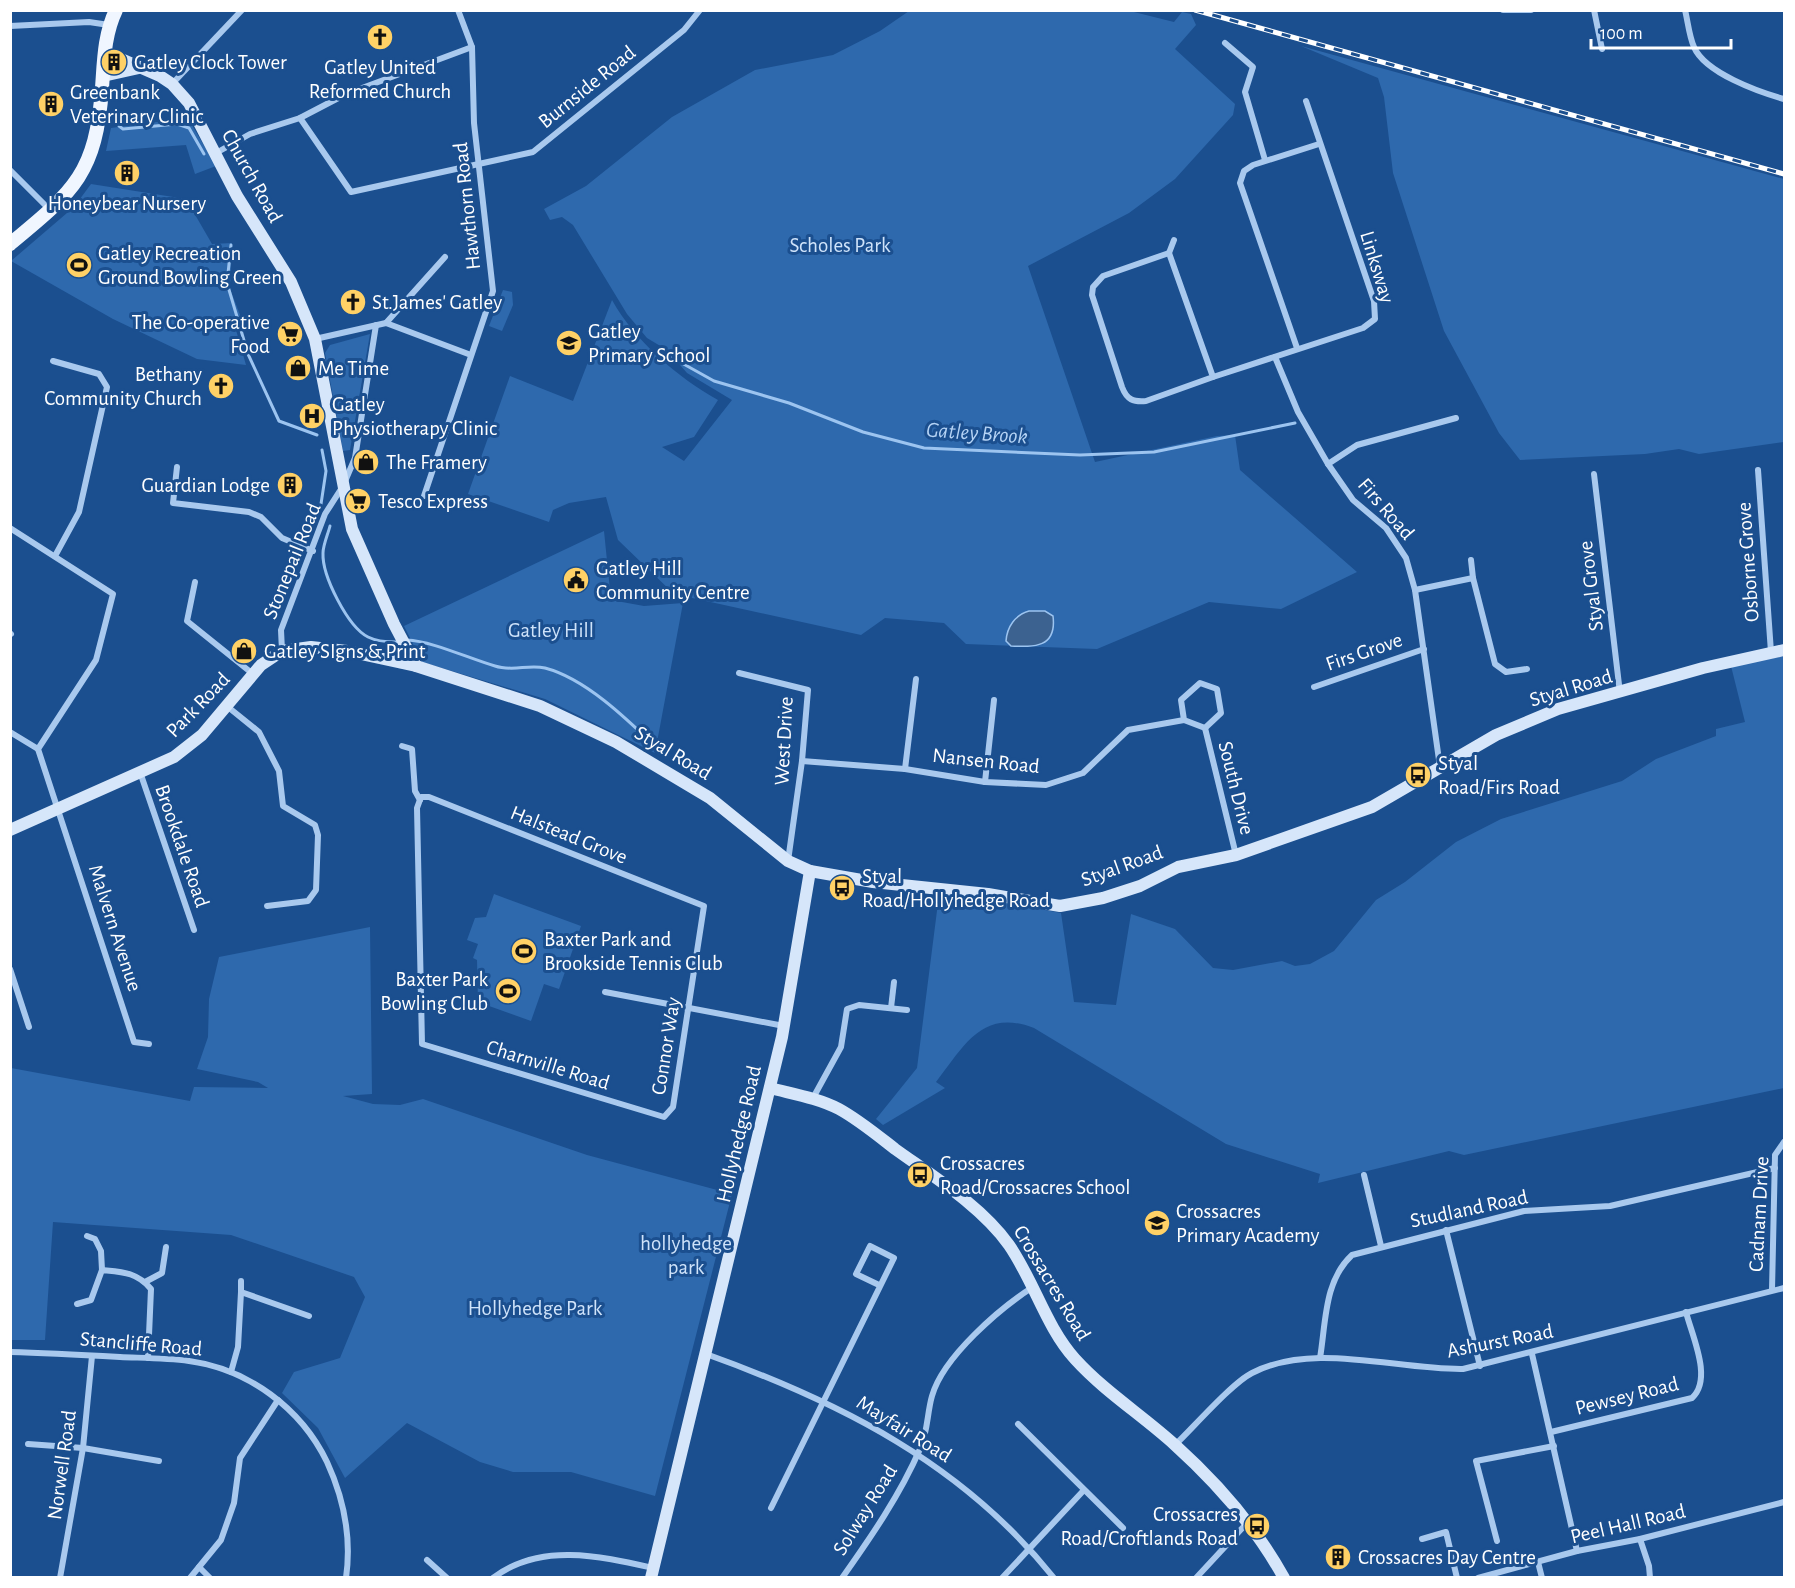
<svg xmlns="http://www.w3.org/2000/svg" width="1795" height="1588" viewBox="0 0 1795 1588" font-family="'Alegreya Sans',sans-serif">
	<rect width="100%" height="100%" fill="#1b4f8f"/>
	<g fill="#2e69ad">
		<path d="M1126 10 1174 22 1182 12 1191 14 1196 25 1175 49 1235 104 1233 115 1175 179 1129 213 1028 266 1095 462 1217 436 1235 435 1240 470 1357 572 1281 609 1209 602 1097 649 966 644 944 623 885 618 861 635 674 594 618 540 606 497 569 503 553 510 549 522 468 494 510 376 573 401 612 300C635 341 677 377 718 400L694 437 662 447 684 461 732 400 687 373 667 350 647 338 627 314 573 225 562 217 550 220 544 209 586 186 672 117 755 70 833 55 880 31 909 11Z"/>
		<polygon points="1301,46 1784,179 1784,442 1699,454 1679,449 1645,454 1520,460 1499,433 1444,331 1393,173 1384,97 1378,78"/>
		<polygon points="172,120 189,120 216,166 195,174 186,145 106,151 111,128"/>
		<polygon points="91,184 186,199 212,244 232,243 230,289 242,320 243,329 236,330 246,365 197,359 113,319 11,261 74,207"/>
		<polygon points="503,290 512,292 513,305 502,331 489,326"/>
		<polygon points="370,334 350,450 343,451 325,353 330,345"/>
		<polygon points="604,531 611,600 644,606 683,603 655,753 545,699 422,662 404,626"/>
		<path d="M1784 656V1088L1464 1155 1449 1151 1318 1183 1320 1174 1226 1144 1034 1028C982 1008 964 1046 936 1082L945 1088 883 1125 876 1119 917 1068 939 895 1003 902 1061 913 1074 1002 1116 1005 1131 914 1175 929 1213 968 1233 970 1282 961 1295 966 1310 964 1334 951 1376 900 1405 882 1456 842 1501 819 1622 781 1656 759 1716 736V729L1745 722 1731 666Z"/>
		<polygon points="494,894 581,926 559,989 544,984 531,1021 478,1002 477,960 473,958 478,944 467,940 475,918 486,917"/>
		<polygon points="370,927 372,1094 343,1096 373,1104 400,1105 423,1099 587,1155 732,1194 655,1496 571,1472 513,1472 480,1462 407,1423 345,1478 318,1428 282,1393 294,1372 340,1358 365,1297 354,1277 231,1235 53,1222 45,1340 11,1340 11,1068 190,1101 194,1087 268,1088 258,1082 197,1069 208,1037 209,999 219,957"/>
	</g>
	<path fill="#3c6290" stroke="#9cc4f0" stroke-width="1.5" d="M1029 611H1045L1053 616C1057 648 1034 647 1011 646L1006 641C1007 627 1015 615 1029 611Z"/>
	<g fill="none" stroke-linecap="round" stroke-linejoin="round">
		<g stroke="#9cc4f0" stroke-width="3">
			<polyline points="119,126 123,129 177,124 189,128 204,154"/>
			<polyline points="231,245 227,283 248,354 279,421 317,435"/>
			<polyline points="671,357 714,381 789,403 863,432 924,448 1080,455 1154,452 1295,423"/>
			<polyline points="321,504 326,471 322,450"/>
			<path d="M330 526C328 534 323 545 323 553 322 576 348 627 368 637 376 641 388 642 396 642"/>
			<path d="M407 640C432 641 470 659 495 666 513 672 528 664 545 668 587 679 630 722 660 751"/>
		</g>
		<g stroke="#a9c9ee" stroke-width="6">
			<polyline points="1503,10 1531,10"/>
			<polyline points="1594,10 1602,49"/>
			<path d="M1685 10C1688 22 1689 36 1694 47 1705 73 1759 92 1784 99"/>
			<polyline points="10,26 89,22 109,25"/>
			<polyline points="1225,43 1253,67 1245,92 1265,160"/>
			<polyline points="172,84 242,10"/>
			<polyline points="300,118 351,192 533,152 684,30 700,10"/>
			<polyline points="216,153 250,134 300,118 346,94 472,47"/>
			<polyline points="10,170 50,210"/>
			<path d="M1169 253 1213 377 1146 401C1133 402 1127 400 1122 387L1092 295 1093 287 1103 276Z"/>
			<polyline points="1169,253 1174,240"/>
			<polyline points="386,323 471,355"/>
			<polyline points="315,339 386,323 445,257"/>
			<polyline points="1297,348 1240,183 1244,171 1253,165 1319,144"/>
			<polyline points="1275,357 1298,412 1328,464 1353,500 1386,528 1406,558 1415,590 1440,767"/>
			<polyline points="53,361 99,374 107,387 79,512 55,556"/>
			<polyline points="1213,377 1363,328 1375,319 1374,301 1306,101"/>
			<polyline points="1328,464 1357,445 1456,418"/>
			<polyline points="177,467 173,503 249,512 261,517 282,538 313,551"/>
			<polyline points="1758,470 1771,652"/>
			<polyline points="1594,474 1620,693"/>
			<polyline points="424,496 493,291 474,123 472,47 458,10"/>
			<polyline points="10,528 113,594 96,660 38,749 134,1042 149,1044"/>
			<polyline points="1471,560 1473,578"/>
			<polyline points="195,582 187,621 253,674"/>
			<polyline points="1415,590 1473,578 1495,664 1506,672 1527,669"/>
			<polyline points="10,633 11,634"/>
			<polyline points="282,651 281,630 325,514 343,486 355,458 376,325"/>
			<polyline points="739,673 808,690 802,761 788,861"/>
			<polygon points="1200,683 1217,689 1221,713 1205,728 1184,720 1181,700"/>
			<polyline points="1314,687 1424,649"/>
			<polyline points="228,707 259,732 279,771 283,806 315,825 318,835 316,890 308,901 267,906"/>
			<polyline points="1205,728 1236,855"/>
			<polyline points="10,732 38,749"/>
			<polyline points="402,746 412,749 415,791 420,800"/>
			<polyline points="802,761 905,769 985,782 1046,785 1083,773 1128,730 1184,720"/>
			<polyline points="905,769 916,679"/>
			<polyline points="140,772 194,930"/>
			<polyline points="985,782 994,700"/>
			<polygon points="421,797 429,797 704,906 673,1107 664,1117 422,1044 417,808"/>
			<polyline points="10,969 29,1027"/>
			<polyline points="605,992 784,1026"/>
			<polyline points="891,1008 894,982"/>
			<polyline points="813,1098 841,1047 847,1009 859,1005 907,1010"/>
			<polyline points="1364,1175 1381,1246"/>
			<polyline points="1446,1230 1480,1366"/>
			<polyline points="87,1236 95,1239 101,1251 102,1270"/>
			<polyline points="145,1282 162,1273 166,1247"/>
			<polyline points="1772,1290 1775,1155 1784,1142"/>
			<polyline points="241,1292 241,1281"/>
			<path d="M77 1304 91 1300 102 1270C122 1272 137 1272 151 1289L148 1358"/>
			<path d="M10 1352C47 1353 84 1355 120 1357 143 1358 166 1358 189 1361 248 1369 301 1408 327 1462 344 1499 352 1536 346 1578"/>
			<path d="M706 1354C840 1402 963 1464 1054 1578"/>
			<polyline points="1532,1354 1577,1551"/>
			<path d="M1320 1358C1326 1322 1324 1281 1352 1255L1524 1211 1610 1206 1775 1168"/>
			<polyline points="231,1372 238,1347 241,1292 309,1316"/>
			<polyline points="1018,1424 1123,1528"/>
			<path d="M1551 1432 1692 1398C1713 1379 1692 1336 1686 1312"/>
			<polyline points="28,1444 83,1448 159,1461"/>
			<path d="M1175 1445C1193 1428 1232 1383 1252 1373 1314 1341 1396 1370 1463 1369L1784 1288"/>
			<polyline points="771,1508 894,1258 870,1246 856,1274 879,1285"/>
			<polyline points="1422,1539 1446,1532 1457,1578"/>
			<polyline points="1640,1539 1649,1566 1650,1578"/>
			<polyline points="1497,1541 1476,1461 1554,1446"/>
			<polyline points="427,1560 447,1578"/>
			<polyline points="1538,1562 1542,1578"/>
			<polyline points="199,1567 210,1578"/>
			<polyline points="60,1578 83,1448 92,1356"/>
			<polyline points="190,1578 221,1540 234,1503 240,1458 278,1400"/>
			<path d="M493 1578C540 1542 600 1556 653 1568"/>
			<path d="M842 1578C871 1537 900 1495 920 1449 928 1432 927 1413 932 1396 943 1357 1000 1308 1033 1287"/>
			<polyline points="1002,1578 1084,1490"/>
			<polyline points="1196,1578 1247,1523"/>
			<polyline points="1478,1578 1577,1551 1640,1539 1784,1502"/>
		</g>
		<g stroke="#d6e6fa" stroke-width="12">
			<polyline points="105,52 160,76 172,84 189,103 237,196 291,282 315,339 352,529 394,624 416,666"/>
			<polyline points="103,76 139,68"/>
			<polyline points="10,830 174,757 202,735 261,665 282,651 311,647 347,651 416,666 540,706 616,742 710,798 788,861 810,871 873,882 988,894 1060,906 1103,898 1140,886 1178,867 1236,855 1372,807 1496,735 1558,709 1703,668 1784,650"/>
			<path d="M770 1088C793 1094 818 1098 839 1109 859 1120 877 1135 895 1149 934 1177 981 1206 1009 1245 1034 1281 1046 1327 1075 1359 1105 1392 1142 1415 1175 1445 1216 1482 1257 1529 1284 1578"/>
			<polyline points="651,1578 782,1037 810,871"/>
		</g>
		<path stroke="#f0f6ff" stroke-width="14" d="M10 244C74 191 96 174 102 88 104 61 104 35 116 10"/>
		<defs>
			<polyline id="rail" points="1195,10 1784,174"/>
		</defs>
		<use href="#rail" stroke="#fff" stroke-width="5"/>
		<use href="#rail" stroke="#1b4f8f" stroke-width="3" stroke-dasharray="9" stroke-linecap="butt"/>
	</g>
	<defs>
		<symbol id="church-disc" viewBox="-11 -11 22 22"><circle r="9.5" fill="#ffd166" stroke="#1b4f8f"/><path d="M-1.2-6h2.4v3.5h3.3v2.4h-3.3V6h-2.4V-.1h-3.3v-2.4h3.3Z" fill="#111"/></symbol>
		<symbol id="building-disc" viewBox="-11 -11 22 22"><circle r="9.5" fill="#ffd166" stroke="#1b4f8f"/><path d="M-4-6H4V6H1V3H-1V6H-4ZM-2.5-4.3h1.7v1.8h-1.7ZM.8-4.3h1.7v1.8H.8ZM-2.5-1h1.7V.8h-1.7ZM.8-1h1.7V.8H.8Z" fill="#111"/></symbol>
		<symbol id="stadium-disc" viewBox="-11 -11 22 22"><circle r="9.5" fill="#ffd166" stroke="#1b4f8f"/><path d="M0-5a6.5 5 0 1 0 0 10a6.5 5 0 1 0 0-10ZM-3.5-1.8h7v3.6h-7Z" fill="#111"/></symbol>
		<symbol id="supermarket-disc" viewBox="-11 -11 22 22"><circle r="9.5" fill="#ffd166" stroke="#1b4f8f"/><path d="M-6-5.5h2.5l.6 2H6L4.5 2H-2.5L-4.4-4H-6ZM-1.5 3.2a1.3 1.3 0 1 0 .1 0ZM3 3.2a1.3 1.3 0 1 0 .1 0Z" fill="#111"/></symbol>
		<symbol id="school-disc" viewBox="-11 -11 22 22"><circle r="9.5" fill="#ffd166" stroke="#1b4f8f"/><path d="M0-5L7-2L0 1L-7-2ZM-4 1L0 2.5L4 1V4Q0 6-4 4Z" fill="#111"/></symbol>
		<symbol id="shop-disc" viewBox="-11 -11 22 22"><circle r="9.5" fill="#ffd166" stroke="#1b4f8f"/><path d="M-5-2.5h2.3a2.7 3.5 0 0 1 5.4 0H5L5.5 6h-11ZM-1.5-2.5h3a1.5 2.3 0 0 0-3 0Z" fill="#111"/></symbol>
		<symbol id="hospital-disc" viewBox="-11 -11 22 22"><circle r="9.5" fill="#ffd166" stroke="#1b4f8f"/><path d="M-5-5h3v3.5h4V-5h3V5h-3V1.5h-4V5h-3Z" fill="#111"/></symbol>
		<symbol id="civic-disc" viewBox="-11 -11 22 22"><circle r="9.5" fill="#ffd166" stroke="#1b4f8f"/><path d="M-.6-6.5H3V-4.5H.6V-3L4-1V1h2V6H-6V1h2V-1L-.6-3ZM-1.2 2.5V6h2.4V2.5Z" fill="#111"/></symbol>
		<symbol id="bus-disc" viewBox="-11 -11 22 22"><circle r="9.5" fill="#ffd166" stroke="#1b4f8f"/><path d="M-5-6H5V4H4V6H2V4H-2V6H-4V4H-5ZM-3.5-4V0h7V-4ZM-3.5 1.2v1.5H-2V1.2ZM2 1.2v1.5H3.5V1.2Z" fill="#111"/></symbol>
	</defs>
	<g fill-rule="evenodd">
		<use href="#church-disc" x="365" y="22" width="30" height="30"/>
		<use href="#building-disc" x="99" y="47" width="30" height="30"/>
		<use href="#building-disc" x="36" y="89" width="30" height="30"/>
		<use href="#building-disc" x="112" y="158" width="30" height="30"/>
		<use href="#stadium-disc" x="64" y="250" width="30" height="30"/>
		<use href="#church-disc" x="338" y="287" width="30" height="30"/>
		<use href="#supermarket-disc" x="275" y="319" width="30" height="30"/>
		<use href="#school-disc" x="554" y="328" width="30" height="30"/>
		<use href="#shop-disc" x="283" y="353" width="30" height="30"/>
		<use href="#church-disc" x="206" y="371" width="30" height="30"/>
		<use href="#hospital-disc" x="297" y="401" width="30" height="30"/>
		<use href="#shop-disc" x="351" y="447" width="30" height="30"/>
		<use href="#building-disc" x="275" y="470" width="30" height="30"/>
		<use href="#supermarket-disc" x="343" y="486" width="30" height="30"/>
		<use href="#civic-disc" x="561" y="565" width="30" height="30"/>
		<use href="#shop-disc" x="229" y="636" width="30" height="30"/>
		<use href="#bus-disc" x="1403" y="760" width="30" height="30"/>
		<use href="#bus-disc" x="827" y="873" width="30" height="30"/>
		<use href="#stadium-disc" x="509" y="936" width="30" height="30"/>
		<use href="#stadium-disc" x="493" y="976" width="30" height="30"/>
		<use href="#bus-disc" x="905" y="1160" width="30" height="30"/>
		<use href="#school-disc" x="1142" y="1208" width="30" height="30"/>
		<use href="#bus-disc" x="1242" y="1511" width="30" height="30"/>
		<use href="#building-disc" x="1323" y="1542" width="30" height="30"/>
	</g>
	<g text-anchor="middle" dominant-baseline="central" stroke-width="6" stroke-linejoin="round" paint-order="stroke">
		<g font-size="21" fill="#fff" stroke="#1b4f8f" text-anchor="start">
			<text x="134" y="62">Gatley Clock Tower</text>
			<text x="380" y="67" text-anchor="middle">Gatley United<tspan x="380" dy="24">Reformed Church</tspan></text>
			<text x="70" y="92">Greenbank<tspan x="70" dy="24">Veterinary Clinic</tspan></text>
			<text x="127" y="203" text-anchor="middle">Honeybear Nursery</text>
			<text x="98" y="253">Gatley Recreation<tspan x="98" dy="24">Ground Bowling Green</tspan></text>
			<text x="372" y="302">St.James' Gatley</text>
			<text x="270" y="322" text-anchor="end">The Co-operative<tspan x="270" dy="24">Food</tspan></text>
			<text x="588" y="331">Gatley<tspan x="588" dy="24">Primary School</tspan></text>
			<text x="318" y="368">Me Time</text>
			<text x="202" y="374" text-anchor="end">Bethany<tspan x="202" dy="24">Community Church</tspan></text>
			<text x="332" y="404">Gatley<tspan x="332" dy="24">Physiotherapy Clinic</tspan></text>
			<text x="386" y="462">The Framery</text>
			<text x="270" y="485" text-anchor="end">Guardian Lodge</text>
			<text x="378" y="501">Tesco Express</text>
			<text x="596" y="568">Gatley Hill<tspan x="596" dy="24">Community Centre</tspan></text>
			<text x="264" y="651">Gatley SIgns &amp; Print</text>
			<text x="1438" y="763">Styal<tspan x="1438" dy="24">Road/Firs Road</tspan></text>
			<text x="862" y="876">Styal<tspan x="862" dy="24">Road/Hollyhedge Road</tspan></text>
			<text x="544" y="939">Baxter Park and<tspan x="544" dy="24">Brookside Tennis Club</tspan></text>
			<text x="488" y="979" text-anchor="end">Baxter Park<tspan x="488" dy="24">Bowling Club</tspan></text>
			<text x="940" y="1163">Crossacres<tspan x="940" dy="24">Road/Crossacres School</tspan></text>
			<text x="1176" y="1211">Crossacres<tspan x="1176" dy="24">Primary Academy</tspan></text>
			<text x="1238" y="1514" text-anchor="end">Crossacres<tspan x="1238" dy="24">Road/Croftlands Road</tspan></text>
			<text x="1358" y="1557">Crossacres Day Centre</text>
		</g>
		<g font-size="21" fill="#fff" stroke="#1b4f8f">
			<text transform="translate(587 87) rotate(-39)">Burnside Road</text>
			<text transform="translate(252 176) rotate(61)">Church Road</text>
			<text transform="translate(467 206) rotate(-96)">Hawthorn Road</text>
			<text transform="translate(1377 267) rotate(73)">Linksway</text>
			<text transform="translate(1386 509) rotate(49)">Firs Road</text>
			<text transform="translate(292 561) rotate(-68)">Stonepail Road</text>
			<text transform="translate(1748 562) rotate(-94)">Osborne Grove</text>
			<text transform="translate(1591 586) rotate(-97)">Styal Grove</text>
			<text transform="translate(1364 652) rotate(-19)">Firs Grove</text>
			<text transform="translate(1571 688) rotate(-17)">Styal Road</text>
			<text transform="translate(198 705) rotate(-46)">Park Road</text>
			<text transform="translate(784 741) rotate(-87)">West Drive</text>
			<text transform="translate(673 753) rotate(31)">Styal Road</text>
			<text transform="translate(986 761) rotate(6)">Nansen Road</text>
			<text transform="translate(1236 788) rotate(76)">South Drive</text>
			<text transform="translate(569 835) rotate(22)">Halstead Grove</text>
			<text transform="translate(182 846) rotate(71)">Brookdale Road</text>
			<text transform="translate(1122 866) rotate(-20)">Styal Road</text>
			<text transform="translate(115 928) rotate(72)">Malvern Avenue</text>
			<text transform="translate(666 1046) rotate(-81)">Connor Way</text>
			<text transform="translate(548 1065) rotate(17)">Charnville Road</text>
			<text transform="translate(739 1134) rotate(-77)">Hollyhedge Road</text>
			<text transform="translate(1469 1209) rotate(-12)">Studland Road</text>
			<text transform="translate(1759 1214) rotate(-87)">Cadnam Drive</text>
			<text transform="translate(1052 1283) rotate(59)">Crossacres Road</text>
			<text transform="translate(1500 1341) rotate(-11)">Ashurst Road</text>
			<text transform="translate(141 1344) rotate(5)">Stancliffe Road</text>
			<text transform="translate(1627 1396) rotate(-14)">Pewsey Road</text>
			<text transform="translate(904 1429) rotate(32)">Mayfair Road</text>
			<text transform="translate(62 1465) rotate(-82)">Norwell Road</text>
			<text transform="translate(865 1510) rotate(-58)">Solway Road</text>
			<text transform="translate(1628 1524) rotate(-13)">Peel Hall Road</text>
		</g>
		<g font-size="21" fill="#cfe3fa" stroke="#1b4f8f">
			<text x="840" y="245">Scholes Park</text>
			<text x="551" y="630">Gatley Hill</text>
			<text x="686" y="1243">hollyhedge<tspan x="686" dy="24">park</tspan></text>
			<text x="535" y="1308">Hollyhedge Park</text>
		</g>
		<g font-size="22" font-style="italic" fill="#b5d3f5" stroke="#1b4f8f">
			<text transform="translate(977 433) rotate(4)">Gatley Brook</text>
		</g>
	</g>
	<rect width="1795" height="1588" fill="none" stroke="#ffffff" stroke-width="24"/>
	<path d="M1591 39v9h140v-9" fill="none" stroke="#ffffff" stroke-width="3"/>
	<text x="1600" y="39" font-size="18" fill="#ffffff" stroke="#1b4f8f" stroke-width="4.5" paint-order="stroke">100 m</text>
</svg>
